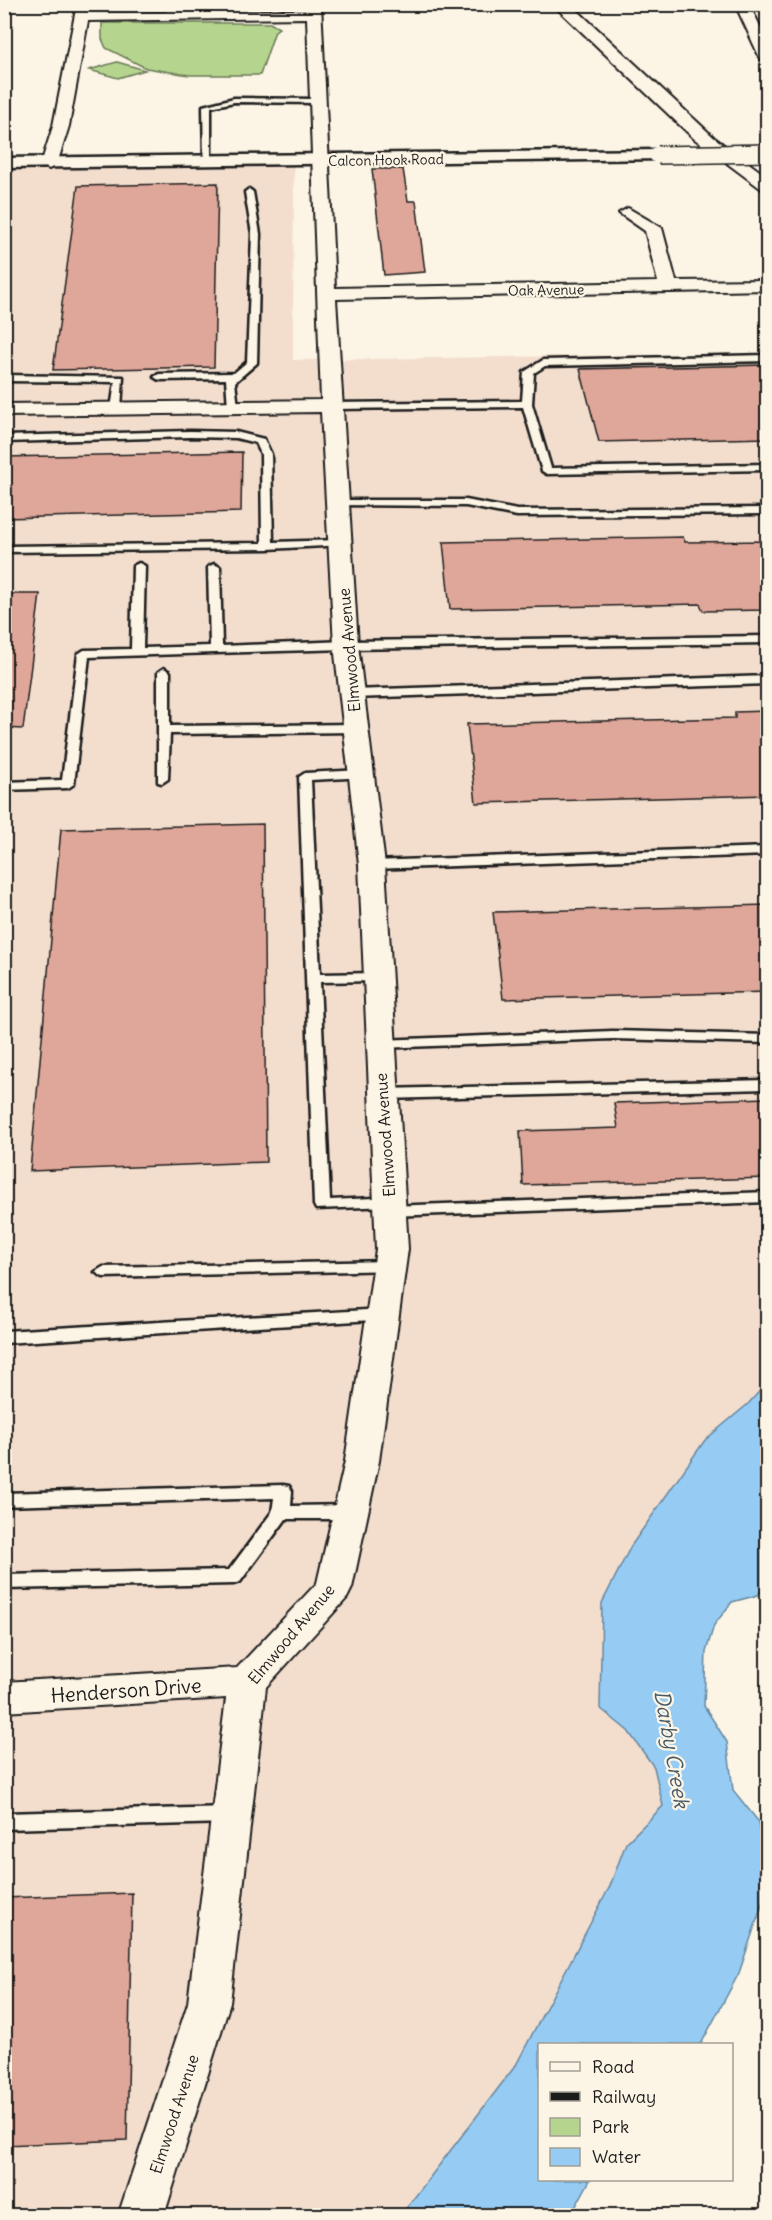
<svg xmlns="http://www.w3.org/2000/svg" width="772" height="2220" viewBox="0 0 772 2220" font-family="Delius,sans-serif">
	<rect width="100%" height="100%" fill="#fcf5e5"/>
	<filter id="ink" filterUnits="userSpaceOnUse"><feTurbulence type="fractalNoise" baseFrequency=".0167" numOctaves="2"/><feDisplacementMap in="SourceGraphic" scale="12" xChannelSelector="R" yChannelSelector="G"/><feConvolveMatrix kernelMatrix="1 2 1 2 8 2 1 2 1" color-interpolation-filters="sRGB"/></filter>
	<g filter="url(#ink)">
		<polygon fill="#f3dece" points="294,166 293,360 767,353 767,1462 692,1553 699,1906 540,2044 508,2215 5,2215 4,170"/>
		<g fill="#b5d58e" stroke="#687855" stroke-width="1.5">
			<polygon points="102,23 270,23 279,28 275,31 260,75 189,75 146,68 106,48 102,39"/>
			<polygon points="117,62 145,70 118,78 89,70"/>
		</g>
		<polygon fill="#96ccf4" stroke="#65869e" stroke-width="1.5" points="767,1383 767,1583 758,1595 732,1602 714,1625 706,1652 704,1706 727,1742 733,1790 758,1821 767,1890 739,1973 701,2044 540,2044 540,2180 590,2180 571,2215 401,2215 516,2065 610,1886 626,1843 663,1806 654,1767 628,1731 600,1708 602,1603 631,1546 705,1440 748,1404"/>
		<g fill="#dfa799" stroke="#1c1c1c" stroke-width="1.5">
			<polygon points="372,169 403,169 408,201 416,201 425,272 384,275"/>
			<polygon points="218,183 214,367 53,370 78,186"/>
			<polygon points="768,365 768,438 599,442 580,369"/>
			<polygon points="242,452 241,512 4,518 4,457"/>
			<polygon points="683,537 685,542 768,541 768,610 703,611 700,604 450,609 443,542"/>
			<polygon points="4,594 40,594 23,729 4,728"/>
			<polygon points="768,711 768,795 476,803 467,724 735,718 735,712"/>
			<polygon points="263,824 266,1162 30,1171 61,829"/>
			<polygon points="768,905 768,992 503,999 493,912"/>
			<polygon points="768,1098 768,1178 523,1185 520,1131 618,1128 614,1103"/>
			<polygon points="132,1893 127,2140 4,2145 4,1898"/>
		</g>
		<g fill="none" stroke-linecap="round" stroke-linejoin="round">
			<defs>
				<g id="service">
					<polygon points="164,7 180,10 181,16 174,18 173,13 164,11 82,13 78,11 82,9"/>
					<polygon points="234,98 316,99 320,101 316,103 234,102 211,107 211,162 204,164 203,106"/>
					<polygon points="249,189 253,192 260,234 257,363 235,382 238,407 233,410 228,407 226,379 159,380 154,377 159,374 234,373 247,362 252,234 245,192"/>
					<polygon points="4,195 9,197 4,201"/>
					<polygon points="768,355 768,361 545,366 534,373 532,404 551,468 768,464 768,470 547,474 542,471 523,407 331,409 326,406 331,403 522,401 524,372 543,360"/>
					<polygon points="4,375 123,377 121,409 116,412 111,409 115,382 4,381"/>
					<polygon points="190,431 236,432 264,439 271,454 273,542 340,540 344,541 344,545 268,549 4,552 4,546 262,543 261,454 256,443 236,438 190,437 4,442 4,436"/>
					<polygon points="337,500 466,500 517,510 768,508 768,514 517,516 466,506 333,505 333,501"/>
					<polygon points="139,563 145,566 143,648 210,646 208,567 214,564 220,567 222,646 346,641 768,636 768,643 346,649 89,657 74,784 68,788 4,790 4,782 62,780 78,654 84,650 131,649 133,566"/>
					<polygon points="164,668 170,672 170,726 356,724 362,728 356,732 170,734 168,779 162,783 158,782 158,672"/>
					<polygon points="768,676 768,684 352,698 346,694 352,690"/>
					<polygon points="362,770 368,774 366,777 311,780 320,974 377,973 384,977 377,981 320,982 330,1200 396,1197 398,1201 390,1206 768,1192 768,1202 390,1216 382,1211 390,1206 316,1209 314,1205 299,777 305,773"/>
					<polygon points="768,847 768,855 372,869 365,865 372,861"/>
					<polygon points="613,1031 768,1035 768,1043 613,1039 380,1048 373,1044 380,1040"/>
					<polygon points="768,1080 768,1089 383,1099 376,1094 383,1089"/>
					<polygon points="390,1261 398,1266 396,1270 103,1277 95,1272 103,1267"/>
					<polygon points="383,1309 389,1311 391,1315 389,1319 4,1343 4,1331"/>
					<polygon points="283,1485 289,1486 292,1491 291,1506 350,1505 356,1507 359,1512 356,1517 350,1519 286,1519 240,1582 234,1584 4,1589 4,1575 229,1570 272,1512 274,1498 4,1506 4,1493"/>
					<polygon points="229,1807 236,1809 239,1815 236,1821 229,1823 4,1829 4,1813"/>
				</g>
				<g id="minor">
					<polygon points="77,4 91,4 90,13 307,10 307,4 321,4 335,288 658,282 645,231 619,213 628,208 662,228 676,281 768,280 768,290 336,299 358,645 385,865 408,1249 379,1461 352,1588 347,1598 266,1687 230,2003 164,2216 118,2216 188,2003 226,1698 4,1712 4,1682 237,1668 317,1583 345,1461 376,1249 359,865 334,645 321,412 4,416 4,404 321,400 307,18 88,21 69,126 57,164 49,169 41,164 53,126"/>
					<polygon points="735,4 749,4 768,42 768,62 760,58"/>
				</g>
				<polygon id="tertiary" points="658,150 667,155 664,159 4,168 4,158"/>
			</defs>
			<use href="#service" stroke="#1c1c1c" stroke-width="5"/>
			<use href="#minor" stroke="#1c1c1c" stroke-width="4"/>
			<use href="#tertiary" stroke="#1c1c1c" stroke-width="5"/>
			<use href="#service" fill="#fcf5e5" fill-rule="evenodd"/>
			<use href="#minor" fill="#fcf5e5" fill-rule="evenodd"/>
			<use href="#tertiary" fill="#fcf5e5" fill-rule="evenodd"/>
			<g stroke="#1c1c1c" stroke-width="2">
				<polyline points="551,4 693,139 768,195"/>
				<polyline points="572,4 715,137 768,176"/>
			</g>
			<defs>
				<polyline id="tertiary-bridge" points="658,155 768,153"/>
			</defs>
			<use href="#tertiary-bridge" stroke="#1c1c1c" stroke-width="20" stroke-linecap="butt"/>
			<use href="#tertiary-bridge" stroke="#fcf5e5" stroke-width="17"/>
		</g>
	</g>
	<g text-anchor="middle" dominant-baseline="central" stroke-width="4.5" stroke-linejoin="round" paint-order="stroke">
		<g font-size="14" fill="#1c1c1c" stroke="#fcf5e5">
			<text transform="translate(386 160) rotate(-1)">Calcon Hook Road</text>
			<text transform="translate(546 290) rotate(-1)">Oak Avenue</text>
		</g>
		<g font-size="16" fill="#1c1c1c" stroke="#fcf5e5">
			<text transform="translate(349 650) rotate(-95)">Elmwood Avenue</text>
			<text transform="translate(385 1135) rotate(-94)">Elmwood Avenue</text>
			<text transform="translate(291 1634) rotate(-50)">Elmwood Avenue</text>
			<text transform="translate(174 2114) rotate(-72)">Elmwood Avenue</text>
		</g>
		<g font-size="20" fill="#1c1c1c" stroke="#fcf5e5">
			<text transform="translate(126 1690) rotate(-4)">Henderson Drive</text>
		</g>
		<g font-size="21" font-style="italic" fill="#475a68" stroke="#fcf5e5">
			<text transform="translate(672 1749) rotate(80)">Darby Creek</text>
		</g>
	</g>
	<rect width="772" height="2220" fill="none" stroke="#fcf5e5" stroke-width="24"/>
	<rect x="12" y="12" width="748" height="2196" fill="none" stroke="#1c1c1c" stroke-width="2" filter="url(#ink)"/>
	<rect x="538" y="2043" width="195" height="138" fill="#fcf5e5" stroke="#a29e95" stroke-width="1.5"/>
	<rect x="550" y="2062" width="30" height="9" fill="#fcf5e5" stroke="#a29e95" stroke-width="1.5"/>
	<text x="592" y="2073" font-size="18" fill="#1c1c1c">Road</text>
	<rect x="550" y="2092" width="30" height="9" fill="#1c1c1c" stroke="#a29e95" stroke-width="1.5"/>
	<text x="592" y="2103" font-size="18" fill="#1c1c1c">Railway</text>
	<rect x="550" y="2118" width="30" height="18" fill="#b5d58e" stroke="#a29e95" stroke-width="1.5"/>
	<text x="592" y="2133" font-size="18" fill="#1c1c1c">Park</text>
	<rect x="550" y="2148" width="30" height="18" fill="#96ccf4" stroke="#a29e95" stroke-width="1.5"/>
	<text x="592" y="2163" font-size="18" fill="#1c1c1c">Water</text>
</svg>
